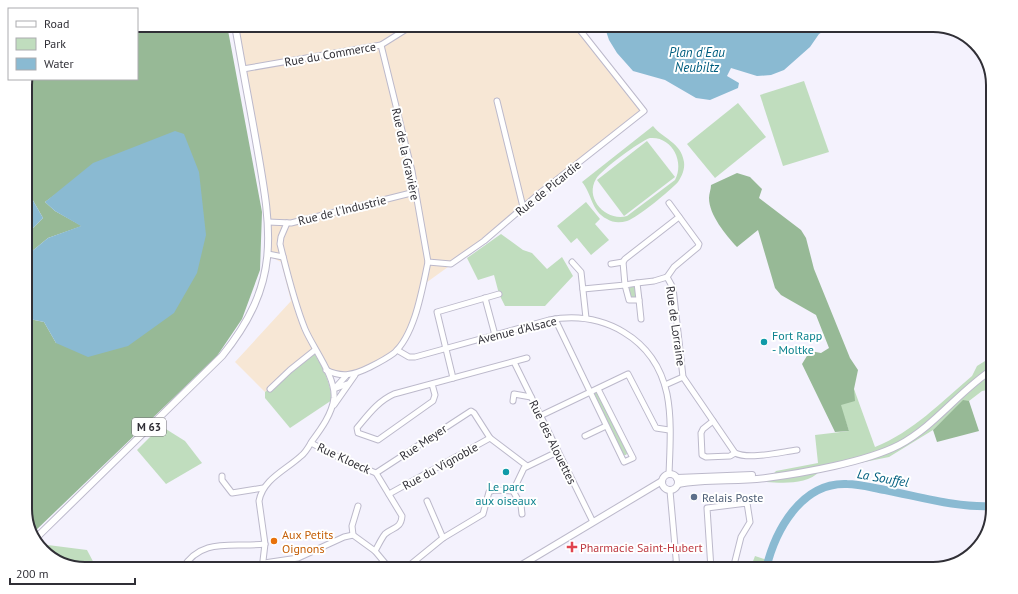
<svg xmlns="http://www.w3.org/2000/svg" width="1018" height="594" viewBox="0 0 1018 594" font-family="'PT Sans',sans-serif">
	<rect width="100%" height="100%" fill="#f4f2fd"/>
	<polygon fill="#f7e7d5" points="236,25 578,25 644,111 484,241 423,285 409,334 397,350 355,375 325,370 314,354 265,392 235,362 291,301 281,262 269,256 270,239"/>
	<g fill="#c0ddbe" fill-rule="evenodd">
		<polygon points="804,81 829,152 783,166 760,95"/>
		<polygon points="738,103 766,137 715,178 687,144"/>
		<path d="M653 126C663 139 681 142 684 162 685 169 682 176 678 182 671 190 637 218 627 221 620 223 613 223 607 219 591 211 592 194 582 182ZM650 138C672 136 685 162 675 180L627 216C607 222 584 199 596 179 601 170 640 141 650 138Z"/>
		<polygon points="647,141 675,177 624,216 597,180"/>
		<polygon points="586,202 600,219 595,224 609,240 591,255 577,238 571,243 557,226"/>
		<polygon points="501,234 523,250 532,253 547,269 562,257 573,276 545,306 505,306 499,294 494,275 478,280 467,258"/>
		<polygon points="633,286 635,287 636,296 634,298 630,297 629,288"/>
		<path d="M314 353C324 369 330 382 332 400L290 428 265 398V392Z"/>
		<path d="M993 356V389L982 391 969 401H963L933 430 889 457 820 471C807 485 783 483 766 482L776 471 818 463 815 435 849 431 840 405 854 389 875 447C913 432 941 402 972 376L977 366Z"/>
		<polygon points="596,391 628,452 626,455 622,455 593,393"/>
		<polygon points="161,426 185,441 202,463 166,484 137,450"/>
		<polygon points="40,544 87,550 97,569 85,569 55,561 39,545"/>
		<polygon points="755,556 776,563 775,569 750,569"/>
	</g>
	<g fill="#97b996">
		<polygon points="137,25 227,25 262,212 260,270 242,319 217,356 32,534 25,513 25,318 44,322 56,343 128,346 67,186 45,202 55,211 82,226 48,238 25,257 25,236 43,218 31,197 25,198 25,81 26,79 137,79"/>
		<path d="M737 173 750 177 762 189 759 198 801 230 806 238 814 269 850 358 858 370 854 389 855 401 841 405 849 431 835 432 802 364 810 351 821 353 829 348 816 315 781 295 775 288 758 230 737 247C726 235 709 215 709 198 709 194 711 189 711 185Z"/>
		<polygon points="963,400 969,401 979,431 937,442 933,430"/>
	</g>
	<g fill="#8abad2">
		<polygon points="604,25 834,25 819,34 810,47 784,70 771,75 757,76 731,68 727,76 739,83 738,88 710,100 696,98 665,80 633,71 617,53 609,40"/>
		<polygon points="175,131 184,134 199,172 206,235 197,273 174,313 128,346 88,357 56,343 44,322 25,318 25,257 48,238 81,226 55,211 45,202 93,163"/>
		<polygon points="31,197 43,218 25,236 25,198"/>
	</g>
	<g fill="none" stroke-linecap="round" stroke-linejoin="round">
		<path stroke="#8abad2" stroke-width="8" d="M766 569C775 531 801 482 847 484 860 484 873 488 885 490 921 497 957 508 993 506"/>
		<defs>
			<g id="minor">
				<polyline points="381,45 412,171 428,262 451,264 484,241 540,193 644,111 576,25"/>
				<polyline points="243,69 381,45 413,25"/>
				<polyline points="497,101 523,207"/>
				<path d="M669 203 699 244 698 247 674 267 667 277 673 288 683 377 735 453C749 460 781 452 797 450"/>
				<polyline points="268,222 291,223 415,192"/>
				<polyline points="268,254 283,257"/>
				<polyline points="572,262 581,272 586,318"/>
				<polyline points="611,264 623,262"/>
				<polygon points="637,283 639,300 629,300 625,285"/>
				<polyline points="637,283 654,281 667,277"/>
				<polyline points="583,289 625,285 623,262 625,259 679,217"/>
				<polyline points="485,298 495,335"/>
				<polyline points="639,300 641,319"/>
				<polyline points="555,319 624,462 633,458 598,389"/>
				<path d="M397 350 409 357H415L549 320C603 310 655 338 667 394 672 419 670 448 669 474"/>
				<polyline points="514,362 593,522"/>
				<path d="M326 370C342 378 354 375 370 367 378 363 386 359 394 353 415 334 422 290 428 262"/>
				<polyline points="346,376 334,389 347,384"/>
				<polyline points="453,378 437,312 499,294"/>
				<path d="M432 384 435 395 433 401 378 440 358 433 357 428C368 415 378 401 394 394L527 358"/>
				<polyline points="665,385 683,377"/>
				<polyline points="270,389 290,370 315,350"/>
				<polyline points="513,401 514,394 531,397"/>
				<polyline points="334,405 355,375"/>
				<polyline points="540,416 628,374 656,428 669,430"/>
				<polyline points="713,421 703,429 701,433 702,455 706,457 730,456 735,453"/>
				<polyline points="585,436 606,426"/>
				<path d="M311 443 342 459 376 473 402 516C401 529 393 527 385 534 381 539 378 546 375 551"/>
				<polyline points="376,473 471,411 474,413 490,438 527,466"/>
				<polyline points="222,476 222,480 232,493 263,488"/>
				<polyline points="513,491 521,505 522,514"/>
				<polyline points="670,491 677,569"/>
				<polyline points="389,494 490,438"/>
				<polyline points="427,501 443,538"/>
				<polyline points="353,535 352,526 358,506"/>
				<polyline points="264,563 298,558 344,537 353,535 375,551 390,569"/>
				<path d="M182 569C202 536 233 548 265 544"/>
				<path d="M262 569 265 544 259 501C263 479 286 470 301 456 306 452 309 446 312 441 321 429 332 414 334 398 336 377 313 348 305 329 294 302 287 272 280 244L281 237 287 223"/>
				<polyline points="405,569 443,538 483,514 489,492 494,490 513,491 524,468 557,452"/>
				<polyline points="658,569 676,563"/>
				<polyline points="711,569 707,508 747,503 750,522 741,537 733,569"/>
			</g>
			<g id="major">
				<circle cx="670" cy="482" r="8"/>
				<polyline points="677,478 752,475"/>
				<path d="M678 484C707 478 737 482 766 478 803 473 866 462 899 445 935 426 959 391 993 369"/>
				<path d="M34 540 222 356C281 283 272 233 257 147 250 107 242 66 235 25"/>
				<polyline points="515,569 662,481"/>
			</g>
		</defs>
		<use href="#minor" stroke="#bcb9cb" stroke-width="7"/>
		<use href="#major" stroke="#bcb9cb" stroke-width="8"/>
		<use href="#minor" stroke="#fff" stroke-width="5"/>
		<use href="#major" stroke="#fff" stroke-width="6"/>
	</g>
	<g fill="#0f9aa8" stroke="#fff" stroke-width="1.5">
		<circle cx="764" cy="342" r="4"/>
		<circle cx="506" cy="472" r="4"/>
	</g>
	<circle fill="#5c6f8a" stroke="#fff" stroke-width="1.5" cx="694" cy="497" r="4"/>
	<circle fill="#e8710a" stroke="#fff" stroke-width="1.5" cx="274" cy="541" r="4"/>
	<path fill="#e0444e" stroke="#fff" stroke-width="1.5" d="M570 541h4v4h4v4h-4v4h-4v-4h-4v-4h4z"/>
	<g text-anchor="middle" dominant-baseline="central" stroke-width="4" stroke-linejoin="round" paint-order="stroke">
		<rect fill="#fff" stroke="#6e6d72" stroke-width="1" x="132" y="418" width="34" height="18" rx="3"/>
		<g font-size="11" font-weight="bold" fill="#302f36">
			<text x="149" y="427">M 63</text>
		</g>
		<g font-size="12" fill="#302f36" stroke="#fff">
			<text transform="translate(330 54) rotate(-10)">Rue du Commerce</text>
			<text transform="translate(406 154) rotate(78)">Rue de la Gravière</text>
			<text transform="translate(548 188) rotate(-39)">Rue de Picardie</text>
			<text transform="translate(342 210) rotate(-14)">Rue de l'Industrie</text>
			<text transform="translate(676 326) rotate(82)">Rue de Lorraine</text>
			<text transform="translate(517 330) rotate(-14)">Avenue d'Alsace</text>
			<text transform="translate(423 442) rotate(-34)">Rue Meyer</text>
			<text transform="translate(553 442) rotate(64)">Rue des Alouettes</text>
			<text transform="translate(344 458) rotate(25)">Rue Kloeck</text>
			<text transform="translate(440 466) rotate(-29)">Rue du Vignoble</text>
		</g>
		<g font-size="12" fill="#0d838f" stroke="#fff" text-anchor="start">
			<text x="772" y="335">Fort Rapp<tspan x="772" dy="14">- Moltke</tspan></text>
			<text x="506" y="486" text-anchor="middle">Le parc<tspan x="506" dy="14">aux oiseaux</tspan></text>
		</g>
		<g font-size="12" fill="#4e5e75" stroke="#fff" text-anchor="start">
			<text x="702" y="497">Relais Poste</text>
		</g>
		<g font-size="12" fill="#c56008" stroke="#fff" text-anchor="start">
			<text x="282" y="534">Aux Petits<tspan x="282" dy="14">Oignons</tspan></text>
		</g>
		<g font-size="12" fill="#be3a42" stroke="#fff" text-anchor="start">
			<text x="580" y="547">Pharmacie Saint-Hubert</text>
		</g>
		<g font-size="13" font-style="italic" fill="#005e7f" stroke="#fff">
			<text x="697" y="52">Plan d'Eau<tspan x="697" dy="15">Neubiltz</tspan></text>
			<text transform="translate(883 478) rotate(10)">La Souffel</text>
		</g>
	</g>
	<path d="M0 0H1018V594H0ZM85 32H933A53 53 0 0 1 986 85V509A53 53 0 0 1 933 562H85A53 53 0 0 1 32 509V85A53 53 0 0 1 85 32Z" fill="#fff" fill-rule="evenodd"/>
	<path fill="none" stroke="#302f36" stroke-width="2" d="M85 32H933A53 53 0 0 1 986 85V509A53 53 0 0 1 933 562H85A53 53 0 0 1 32 509V85A53 53 0 0 1 85 32Z"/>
	<rect x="8" y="8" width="130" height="72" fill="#ffffff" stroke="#acacaf"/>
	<rect x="16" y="21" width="20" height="6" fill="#ffffff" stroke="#acacaf"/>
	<text x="44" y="28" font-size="12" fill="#302f36">Road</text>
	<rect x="16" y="38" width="20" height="12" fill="#c0ddbe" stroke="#acacaf"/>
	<text x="44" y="48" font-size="12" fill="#302f36">Park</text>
	<rect x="16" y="58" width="20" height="12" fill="#8abad2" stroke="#acacaf"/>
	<text x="44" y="68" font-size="12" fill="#302f36">Water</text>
	<path d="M10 578v6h125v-6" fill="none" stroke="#302f36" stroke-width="2"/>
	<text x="16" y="578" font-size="12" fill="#302f36" stroke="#ffffff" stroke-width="3" paint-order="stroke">200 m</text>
</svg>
